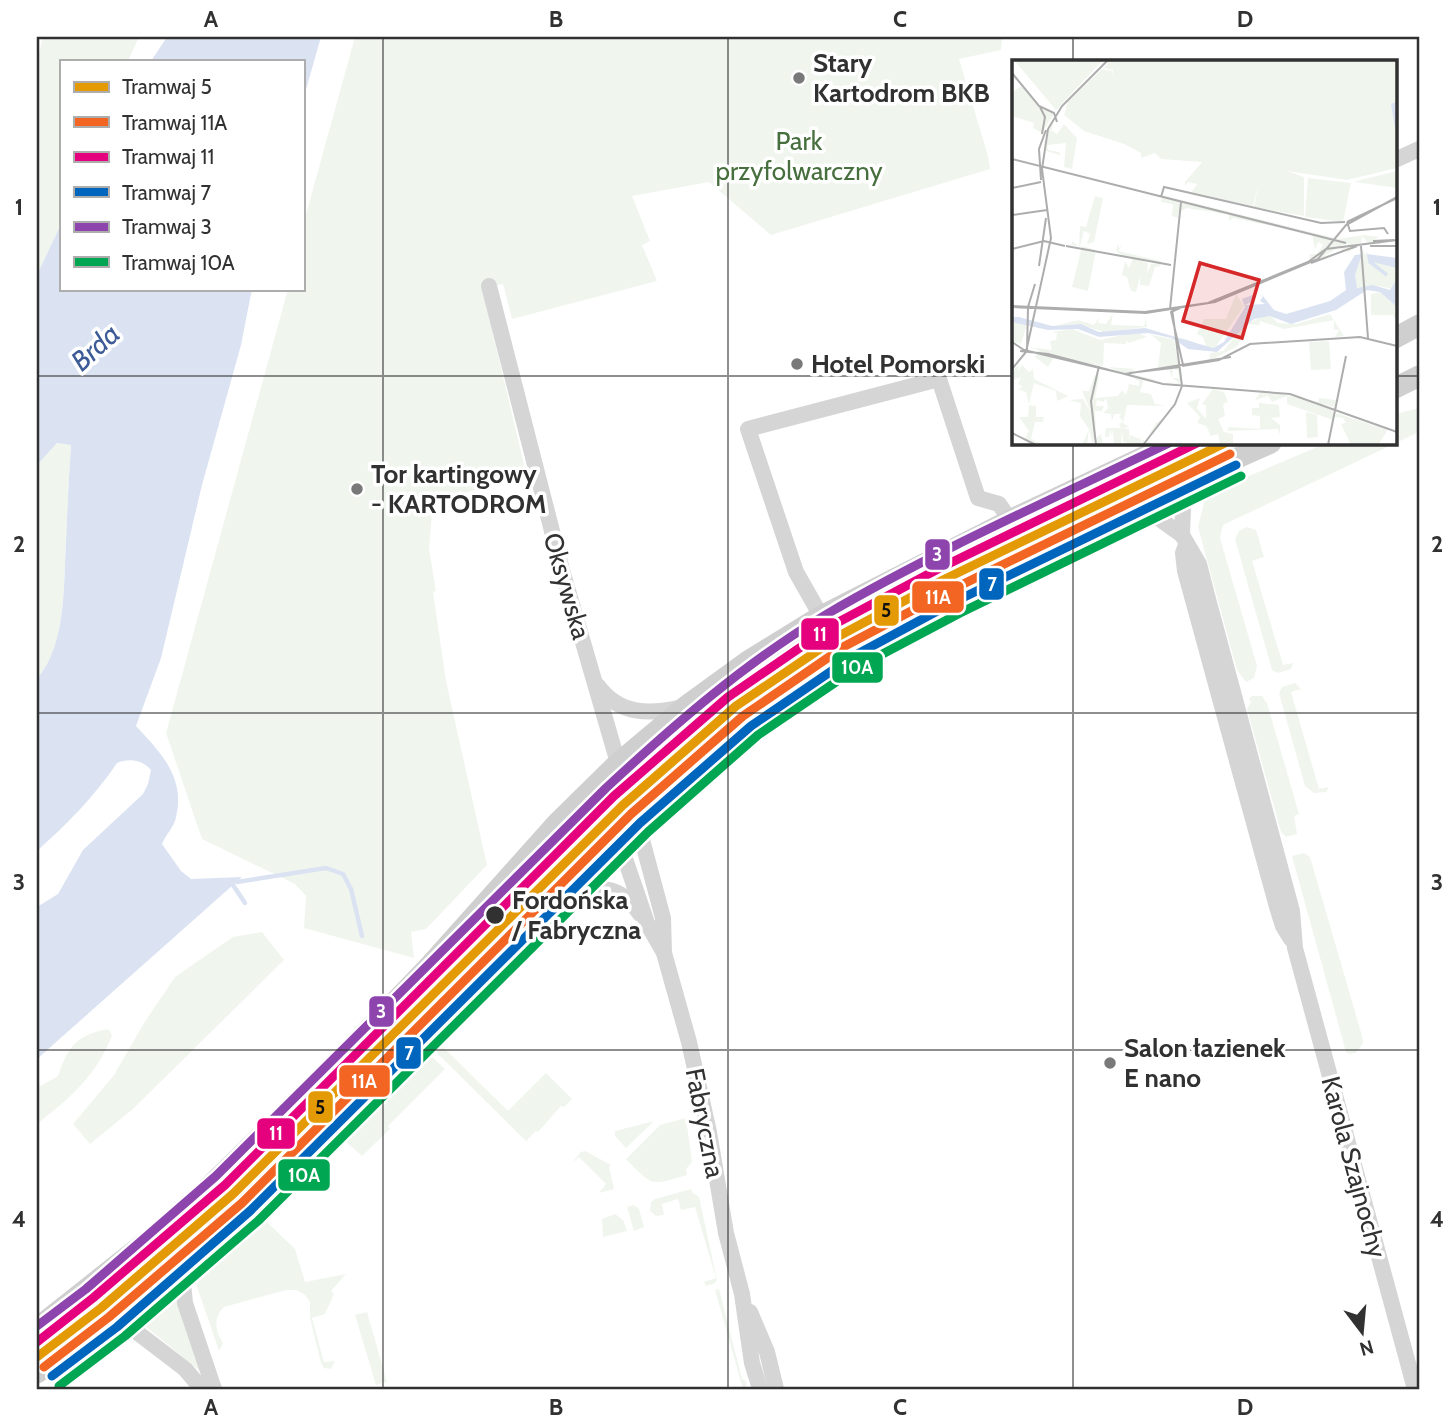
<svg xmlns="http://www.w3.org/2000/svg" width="1456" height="1426" viewBox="0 0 1456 1426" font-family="Cabin,sans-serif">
	<rect width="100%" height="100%" fill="#fff"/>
	<g fill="#f0f6ee">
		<polygon points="43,37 139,37 128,61 61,61 61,224 37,275 37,61"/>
		<polygon points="355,37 1002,37 1001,50 959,59 988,156 990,169 771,235 709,182 632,196 650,241 642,245 657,281 512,319 503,284 482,288 527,477 433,501 429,549 436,591 433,592 446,681 487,865 426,929 411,932 414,958 304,928 306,896 295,884 202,839 166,733 288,289 303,289 303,225"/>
		<polygon points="1419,408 1419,432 1223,525 1220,538 1257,666 1254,678 1246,682 1237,670 1198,527 1206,494 1327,443 1395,443 1395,414"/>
		<path d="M57 443 71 444C69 477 67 510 66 542 63 587 67 643 37 679V465Z"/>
		<path d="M1193 443H1200C1090 495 977 544 871 603 796 645 728 696 664 751L661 748 709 707 738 685 881 594Z"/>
		<path d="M1234 443H1249L772 689 773 683C916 585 1078 518 1234 443Z"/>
		<polygon points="1247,527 1256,530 1264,557 1252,561 1283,665 1293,663 1291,669 1278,673 1272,670 1235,539 1239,531"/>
		<polygon points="1295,683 1301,689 1291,692 1319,789 1329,787 1326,792 1314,793 1305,786 1279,693 1282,687"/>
		<polygon points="1252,696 1262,696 1267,703 1299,814 1294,816 1297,834 1286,837 1281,832 1247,709 1251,702 1249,699"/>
		<polygon points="1304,853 1310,857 1362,1036 1363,1043 1356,1053 1350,1054 1346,1052 1292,856"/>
		<polygon points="262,932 284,960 133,1109 90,1144 73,1124 114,1075 144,1023 175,977 233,937"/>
		<path d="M108 1029 112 1035C98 1074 69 1099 37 1124V1088L58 1076C68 1047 76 1035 108 1029Z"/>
		<polygon points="442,1046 508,1111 546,1073 572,1099 564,1107 561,1106 538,1132 536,1131 526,1141 436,1052"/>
		<polygon points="431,1056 445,1069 388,1126 390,1129 362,1156 345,1141"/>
		<path d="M686 1118 692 1162 686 1169 687 1175C650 1186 654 1187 626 1159L660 1125Z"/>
		<polygon points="654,1121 626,1148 615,1136 615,1131"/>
		<polygon points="585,1151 611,1165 609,1167 614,1189 599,1193 606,1184 579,1157 570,1165 581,1152"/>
		<polygon points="691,1189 693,1193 699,1197 717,1280 715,1283 706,1286 704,1282 716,1278 695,1207 681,1210 678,1199 662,1204 664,1215 656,1216 650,1211 651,1202 655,1199"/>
		<polygon points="634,1205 639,1209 644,1227 634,1231 627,1207"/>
		<polygon points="615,1214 623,1220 627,1231 603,1237 602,1219"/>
		<path d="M266 1221 295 1249 305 1282 346 1274 331 1291 334 1294 325 1314 312 1318 324 1362 335 1361 331 1369 324 1368 321 1363 310 1318V1302L305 1295 296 1290H286L224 1307C213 1318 215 1331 223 1343L219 1351 196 1284Z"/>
		<polygon points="177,1279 177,1288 135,1323 126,1321"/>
		<polygon points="719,1289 742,1379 746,1381 747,1389 743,1389 715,1290"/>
		<polygon points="178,1300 200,1371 145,1326"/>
		<polygon points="367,1312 387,1382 376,1385 355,1315"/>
	</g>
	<g fill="#dbe3f3">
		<polygon points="167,37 321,37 303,100 303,61 151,61"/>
		<path d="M61 224V289H252L241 345 202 485 161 658 136 726C162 754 187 779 175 821 172 829 165 836 162 844L181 871 191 879 242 877 37 1059V907L58 894 83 850 143 794 148 784 151 770C143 760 129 758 117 763 94 797 67 824 37 851V679C67 643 63 587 66 543 67 510 69 477 71 445L57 443 37 465V275Z"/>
	</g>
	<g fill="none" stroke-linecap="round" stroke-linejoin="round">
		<g stroke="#dbe3f3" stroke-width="4.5">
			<polyline points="237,882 326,868 343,874 351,889 362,936"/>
			<polyline points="233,885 245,903"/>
		</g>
		<g stroke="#d5d5d5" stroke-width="16">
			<polyline points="1395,160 1419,149"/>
			<polyline points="489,286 562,570 618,763 641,836 663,918 664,953 689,1042 709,1132 726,1233 742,1294 752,1363 760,1389"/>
			<polyline points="1196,476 1186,492 1183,508 1182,535 1199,564 1208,599 1292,911 1295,948 1415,1389"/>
			<polyline points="1123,512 1154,515 1182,535"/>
			<polyline points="1186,545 1183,553 1185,571 1277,907 1283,926 1291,939"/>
			<polyline points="821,616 796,572 748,429 939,379 978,498 999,504 1010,520"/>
			<path d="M598 686C619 715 650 715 682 707"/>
			<polyline points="617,764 609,812 647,923 663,951"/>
			<path d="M558 909C589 886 615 878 640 914"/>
			<polyline points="191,1255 183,1283 185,1303 214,1389"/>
			<polyline points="750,1312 767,1352 776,1389"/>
			<polyline points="101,1331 127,1326 134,1330 185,1369 202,1389"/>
		</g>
		<g stroke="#cfcfcf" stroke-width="21">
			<polyline points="1395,338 1419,325"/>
			<polyline points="1395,388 1419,376"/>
			<polyline points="37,1328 181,1214 338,1061 430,965 557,823 618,763 686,706 748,661 821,616 1010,520 1173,443"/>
			<path d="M37 1373 112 1319 179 1265 259 1193 678 781C721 741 765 702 814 669 877 626 947 595 1016 562 1100 521 1185 481 1271 443"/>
		</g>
		<defs>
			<polyline id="tram-1" points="37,1357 101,1308 233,1194 623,805 736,706 839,636 943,580 1225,443"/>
			<polyline id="tram-2" points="44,1367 109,1317 242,1203 631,814 743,716 845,646 949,591 1230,454"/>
			<polyline id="tram-3" points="37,1342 93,1298 225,1185 614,796 728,697 833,625 938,569 1197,443"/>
			<polyline id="tram-4" points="52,1376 117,1327 250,1211 640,823 751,726 852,657 954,602 1236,465"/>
			<path id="tram-5" d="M37 1326 86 1289 216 1176 606 788C675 724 746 662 827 614 937 550 1055 498 1169 443"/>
			<polyline id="tram-6" points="59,1386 125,1336 259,1220 648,832 758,735 858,667 960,613 1241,476"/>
		</defs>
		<use href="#tram-1" stroke="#fff" stroke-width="14"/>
		<use href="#tram-2" stroke="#fff" stroke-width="14"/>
		<use href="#tram-3" stroke="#fff" stroke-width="14"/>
		<use href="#tram-4" stroke="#fff" stroke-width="14"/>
		<use href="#tram-5" stroke="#fff" stroke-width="14"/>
		<use href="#tram-6" stroke="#fff" stroke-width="14"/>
		<use href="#tram-1" stroke="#e39a05" stroke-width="9"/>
		<use href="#tram-2" stroke="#f26522" stroke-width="9"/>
		<use href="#tram-3" stroke="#e5007d" stroke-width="9"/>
		<use href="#tram-4" stroke="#0065bd" stroke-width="9"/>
		<use href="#tram-5" stroke="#8e44ad" stroke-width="9"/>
		<use href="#tram-6" stroke="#00a651" stroke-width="9"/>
	</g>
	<path fill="none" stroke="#313131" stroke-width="2" stroke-opacity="0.55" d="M383 37V1389M728 37V1389M1073 37V61M37 376H1013M1395 376H1419M1073 443V1389M37 713H1419M37 1050H1419"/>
	<g fill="#797979" stroke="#fff" stroke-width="2.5">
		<circle cx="799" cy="78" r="7"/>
		<circle cx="797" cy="364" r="7"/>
		<circle cx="357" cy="489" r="7"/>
		<circle cx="1110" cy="1063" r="7"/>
	</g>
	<circle fill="#313131" stroke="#fff" stroke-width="2.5" cx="495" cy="915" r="10"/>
	<g text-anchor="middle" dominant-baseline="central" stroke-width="7" stroke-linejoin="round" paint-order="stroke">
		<g font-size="26" font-weight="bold" fill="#313131" stroke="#fff" text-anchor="start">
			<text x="813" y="63">Stary<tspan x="813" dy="30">Kartodrom BKB</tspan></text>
			<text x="811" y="364">Hotel Pomorski</text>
			<text x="371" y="474">Tor kartingowy<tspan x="371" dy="30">- KARTODROM</tspan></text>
			<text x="1124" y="1048">Salon łazienek<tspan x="1124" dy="30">E nano</tspan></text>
		</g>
		<g font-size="26" fill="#476f3d" stroke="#fff">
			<text x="799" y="141">Park<tspan x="799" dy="30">przyfolwarczny</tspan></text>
		</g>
		<g font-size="26" fill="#313131" stroke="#fff">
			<text transform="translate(567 586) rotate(74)">Oksywska</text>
			<text transform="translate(705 1123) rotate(79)">Fabryczna</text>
			<text transform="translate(1354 1167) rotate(75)">Karola Szajnochy</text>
		</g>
		<g font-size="26" font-weight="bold" fill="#313131" stroke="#fff" text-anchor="start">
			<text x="512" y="900">Fordońska<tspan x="512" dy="30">/ Fabryczna</tspan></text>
		</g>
		<g font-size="28" font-style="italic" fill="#3c5b97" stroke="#fff">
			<text transform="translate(95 347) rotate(-42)">Brda</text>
		</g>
	</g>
	<g transform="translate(1012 60)">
		<rect width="385" height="385" fill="#fff"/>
		<path d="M2 0H91L44 50ZM99 0H385V108L335 120 275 111 292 117V156L242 147 246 126 241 146 179 133 185 124 176 122 173 126V122L190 102 149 99 143 93 129 98V93L112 84 72 71 52 55 56 41 90 9 100 11V15L101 10 92 8ZM9 26 28 47 42 54 30 73 21 68 22 63 0 56V33ZM43 58 39 70 45 74 52 64 65 78 60 109 52 107 54 83 35 85 36 90 46 92 48 93V95L34 91V88L37 69ZM385 111V128L343 122 344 121ZM296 118 339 123 331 162 293 157ZM150 135 326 179 352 175 367 177 360 181 371 184H357L350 176 349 183 339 185 353 184 333 193 338 189 330 191 328 187 338 185 334 183 312 196 323 194 297 202 298 194H305L311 185 306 182 303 190 300 174 221 158 217 161V155L229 156 209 151 214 154 174 148 168 152 170 143 180 144 168 141 165 165 166 158 160 156 161 144 149 142 150 138 163 140ZM83 136 91 138 82 182 75 184 78 174 72 171 68 186 59 185 60 181 67 186 68 166 74 167ZM106 183 107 188 111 184 106 191 149 201 148 206 143 207 137 226 128 225V217L124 232 119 231 115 217 110 215 113 201 117 208 121 198 136 203 135 214 139 204 148 203 113 197 104 191ZM70 186 84 190 76 231 60 227ZM351 189 353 195 356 189 355 194 385 206V230L367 226 344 228 341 215ZM368 232 384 245 385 263 381 255H359V234ZM224 234 232 246 205 285 201 288 184 286 166 276 194 287 191 277 185 274 192 259H214ZM101 253 99 265 132 266 134 259 135 267 92 272 67 264 42 266 66 260 82 265 88 257 86 263 94 264ZM318 254 332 276 323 277 327 270H322V260L272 269 248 261 247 265 235 264 226 286 197 301 198 293 211 291 233 265 247 258 259 256 266 263 284 264ZM0 262 15 264 9 284 0 281ZM60 269 88 280 124 272 135 277 116 283 114 280V284L92 283 91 306 42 297 36 307 23 297 27 290 17 287 40 290 38 281 44 280 45 273 40 272ZM139 275 162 279 170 323 167 324 153 322 167 323 160 318 157 309 161 308 160 318H167L166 310 161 309 166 306 146 307 149 283ZM317 281 319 309 299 310 297 282ZM7 305 6 311 10 305 17 312 21 309 22 319 56 336 45 341 44 331 22 323 17 344 14 332 6 329 11 327 6 324 9 317 0 320V311ZM97 307 123 309 115 313 149 321 132 319 128 332 139 334 143 344 155 346 115 345 111 363 117 367 110 368 117 369 118 383V375L133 381 144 363 150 359 135 380 141 385H131L129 379V385H117L111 381 110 371 109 383 112 384 102 385 101 369 100 377 98 369 97 377H93L94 368H109L107 364 111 362 107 356 110 354H102L100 361 99 354 91 353 96 348 94 338 92 342 85 340 84 346H92L90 351H83L84 378 89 374 91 385H85L82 377 81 385 77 369 75 385H58L71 383 77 369 68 356 69 343 57 340 71 339 79 352 70 331H77L83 315 87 317 83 338 106 336 110 330 114 335 117 324 127 326V321ZM201 329 212 332 216 342 211 344 213 356 206 359 212 372 221 374V385H208L206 374 199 376 194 366 185 363 188 357 175 343 188 338 185 348 194 359V345L190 344ZM250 330 306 342 307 338 324 340 322 347 308 343 321 349V357L323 350H324L321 360 275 344V336L260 342 256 336 243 340ZM247 343 267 345 268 357 259 358 268 365V375L266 369 215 371 217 367 248 369V356L240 355V348H247ZM17 345 24 346V357H32L31 362H23L19 379 32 385 12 380 17 371 7 357H16ZM294 352 305 355 306 377 295 378ZM324 353 375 370 374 373 366 385H339L329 364 334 363 331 358 323 357Z" fill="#f0f6ee"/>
		<path d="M350 194 343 215 345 228 361 225 378 230 385 219V247L368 232 355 230 324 250 279 264 258 256 242 259 205 292 176 289 160 278 136 273 87 277 66 269 36 270 0 262V257H7L40 266 69 264 87 272 133 268 201 288 212 282 222 265 233 247 230 239 243 234V240L233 245 253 244 248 241 251 236 262 250 274 254 318 241 334 230 332 212 343 195ZM355 194 385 198V208L356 201Z" fill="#dbe3f3"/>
		<path fill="none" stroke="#dbe3f3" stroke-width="3.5" d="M385 44 381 45 385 69M357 201 375 215"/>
		<path fill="none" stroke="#adadad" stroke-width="2" d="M0 13 27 46 42 53 45 62M28 47 33 57 30 74M0 99 334 183M29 120 27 89 34 70M0 128 29 122M149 137 152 127 309 163 333 162M0 155 35 150M335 162 385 138M335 162 338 171 372 168 376 174M361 181 382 180M54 186 159 205M349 186 356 278M358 186H385M0 189 32 181 53 186M299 203 345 186M27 206 34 158M0 246 133 252 196 243 296 202 314 189 385 180M0 247 134 253 203 242 306 199 334 165 385 137M16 247 23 224M160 248 170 326M168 248 159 252 171 305M158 249 169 142M0 282 12 290 113 314 219 297M15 290 16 248M8 291 36 294 151 324 278 334 385 372M170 306 207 300 238 284 348 277 385 286M0 309 14 292 39 178 30 109 36 69 50 46 96 0M117 313 168 307M0 373 24 385M84 385 79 341 87 306M131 385 163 344 170 326M316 385 334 296"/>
		<path fill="#d62828" fill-opacity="0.15" stroke="#d62828" stroke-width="3.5" d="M188 203 247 220 230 278 171 261Z"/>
		<rect width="385" height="385" fill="none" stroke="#313131" stroke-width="3.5"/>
	</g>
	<g stroke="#fff" stroke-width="2.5">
		<rect x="924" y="538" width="27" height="33" rx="7" fill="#8e44ad"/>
		<rect x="978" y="567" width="27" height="34" rx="7" fill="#0065bd"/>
		<rect x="911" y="580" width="54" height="34" rx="7" fill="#f26522"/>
		<rect x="873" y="594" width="27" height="33" rx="7" fill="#e39a05"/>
		<rect x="800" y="617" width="40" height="34" rx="7" fill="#e5007d"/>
		<rect x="831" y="651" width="53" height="33" rx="7" fill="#00a651"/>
		<rect x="368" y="995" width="27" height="33" rx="7" fill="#8e44ad"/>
		<rect x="395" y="1036" width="27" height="34" rx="7" fill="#0065bd"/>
		<rect x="338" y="1064" width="53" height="34" rx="7" fill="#f26522"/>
		<rect x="307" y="1090" width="27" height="34" rx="7" fill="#e39a05"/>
		<rect x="256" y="1117" width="40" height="33" rx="7" fill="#e5007d"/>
		<rect x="277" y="1158" width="54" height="34" rx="7" fill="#00a651"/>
	</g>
	<g font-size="19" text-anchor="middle" font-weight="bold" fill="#fff">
		<text x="937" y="561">3</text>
		<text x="992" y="591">7</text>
		<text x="938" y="604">11A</text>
		<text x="820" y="641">11</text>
		<text x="857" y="674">10A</text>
		<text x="381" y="1018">3</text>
		<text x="409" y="1060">7</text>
		<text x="364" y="1088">11A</text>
		<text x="276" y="1140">11</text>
		<text x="304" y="1182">10A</text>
	</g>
	<g font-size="19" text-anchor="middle" font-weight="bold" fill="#111">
		<text x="886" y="617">5</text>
		<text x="320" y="1114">5</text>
	</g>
	<rect width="1456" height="1426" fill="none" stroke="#ffffff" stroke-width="77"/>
	<rect x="60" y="60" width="245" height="231" fill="#ffffff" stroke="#adadad" stroke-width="2"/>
	<rect x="74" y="82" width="35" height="10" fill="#e39a05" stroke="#adadad" stroke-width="2"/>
	<text x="122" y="94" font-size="21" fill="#313131">Tramwaj 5</text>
	<rect x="74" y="117" width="35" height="10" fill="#f26522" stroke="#adadad" stroke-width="2"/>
	<text x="122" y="130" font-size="21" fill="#313131">Tramwaj 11A</text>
	<rect x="74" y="152" width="35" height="10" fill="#e5007d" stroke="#adadad" stroke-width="2"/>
	<text x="122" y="164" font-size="21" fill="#313131">Tramwaj 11</text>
	<rect x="74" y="187" width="35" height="10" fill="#0065bd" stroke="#adadad" stroke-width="2"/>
	<text x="122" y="200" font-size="21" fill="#313131">Tramwaj 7</text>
	<rect x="74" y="222" width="35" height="10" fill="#8e44ad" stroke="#adadad" stroke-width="2"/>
	<text x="122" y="234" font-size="21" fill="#313131">Tramwaj 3</text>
	<rect x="74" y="257" width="35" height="10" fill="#00a651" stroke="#adadad" stroke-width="2"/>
	<text x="122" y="270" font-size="21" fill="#313131">Tramwaj 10A</text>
	<g transform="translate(1362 1332) rotate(164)" stroke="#ffffff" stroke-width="5" paint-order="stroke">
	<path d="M0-5L12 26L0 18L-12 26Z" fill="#313131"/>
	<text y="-10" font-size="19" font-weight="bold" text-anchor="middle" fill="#313131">N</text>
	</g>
	<rect x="38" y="38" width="1380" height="1350" fill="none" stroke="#313131" stroke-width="2.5"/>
	<g font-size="23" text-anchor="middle" font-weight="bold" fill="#313131">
		<text x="211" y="27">A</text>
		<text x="556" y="27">B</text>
		<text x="900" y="27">C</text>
		<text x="1245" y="27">D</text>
		<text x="19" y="215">1</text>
		<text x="1437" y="215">1</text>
		<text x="19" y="552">2</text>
		<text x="1437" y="552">2</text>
		<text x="19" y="890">3</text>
		<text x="1437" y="890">3</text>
		<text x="19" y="1227">4</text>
		<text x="1437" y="1227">4</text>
		<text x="211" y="1415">A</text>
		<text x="556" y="1415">B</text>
		<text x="900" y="1415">C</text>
		<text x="1245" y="1415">D</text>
	</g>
</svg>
